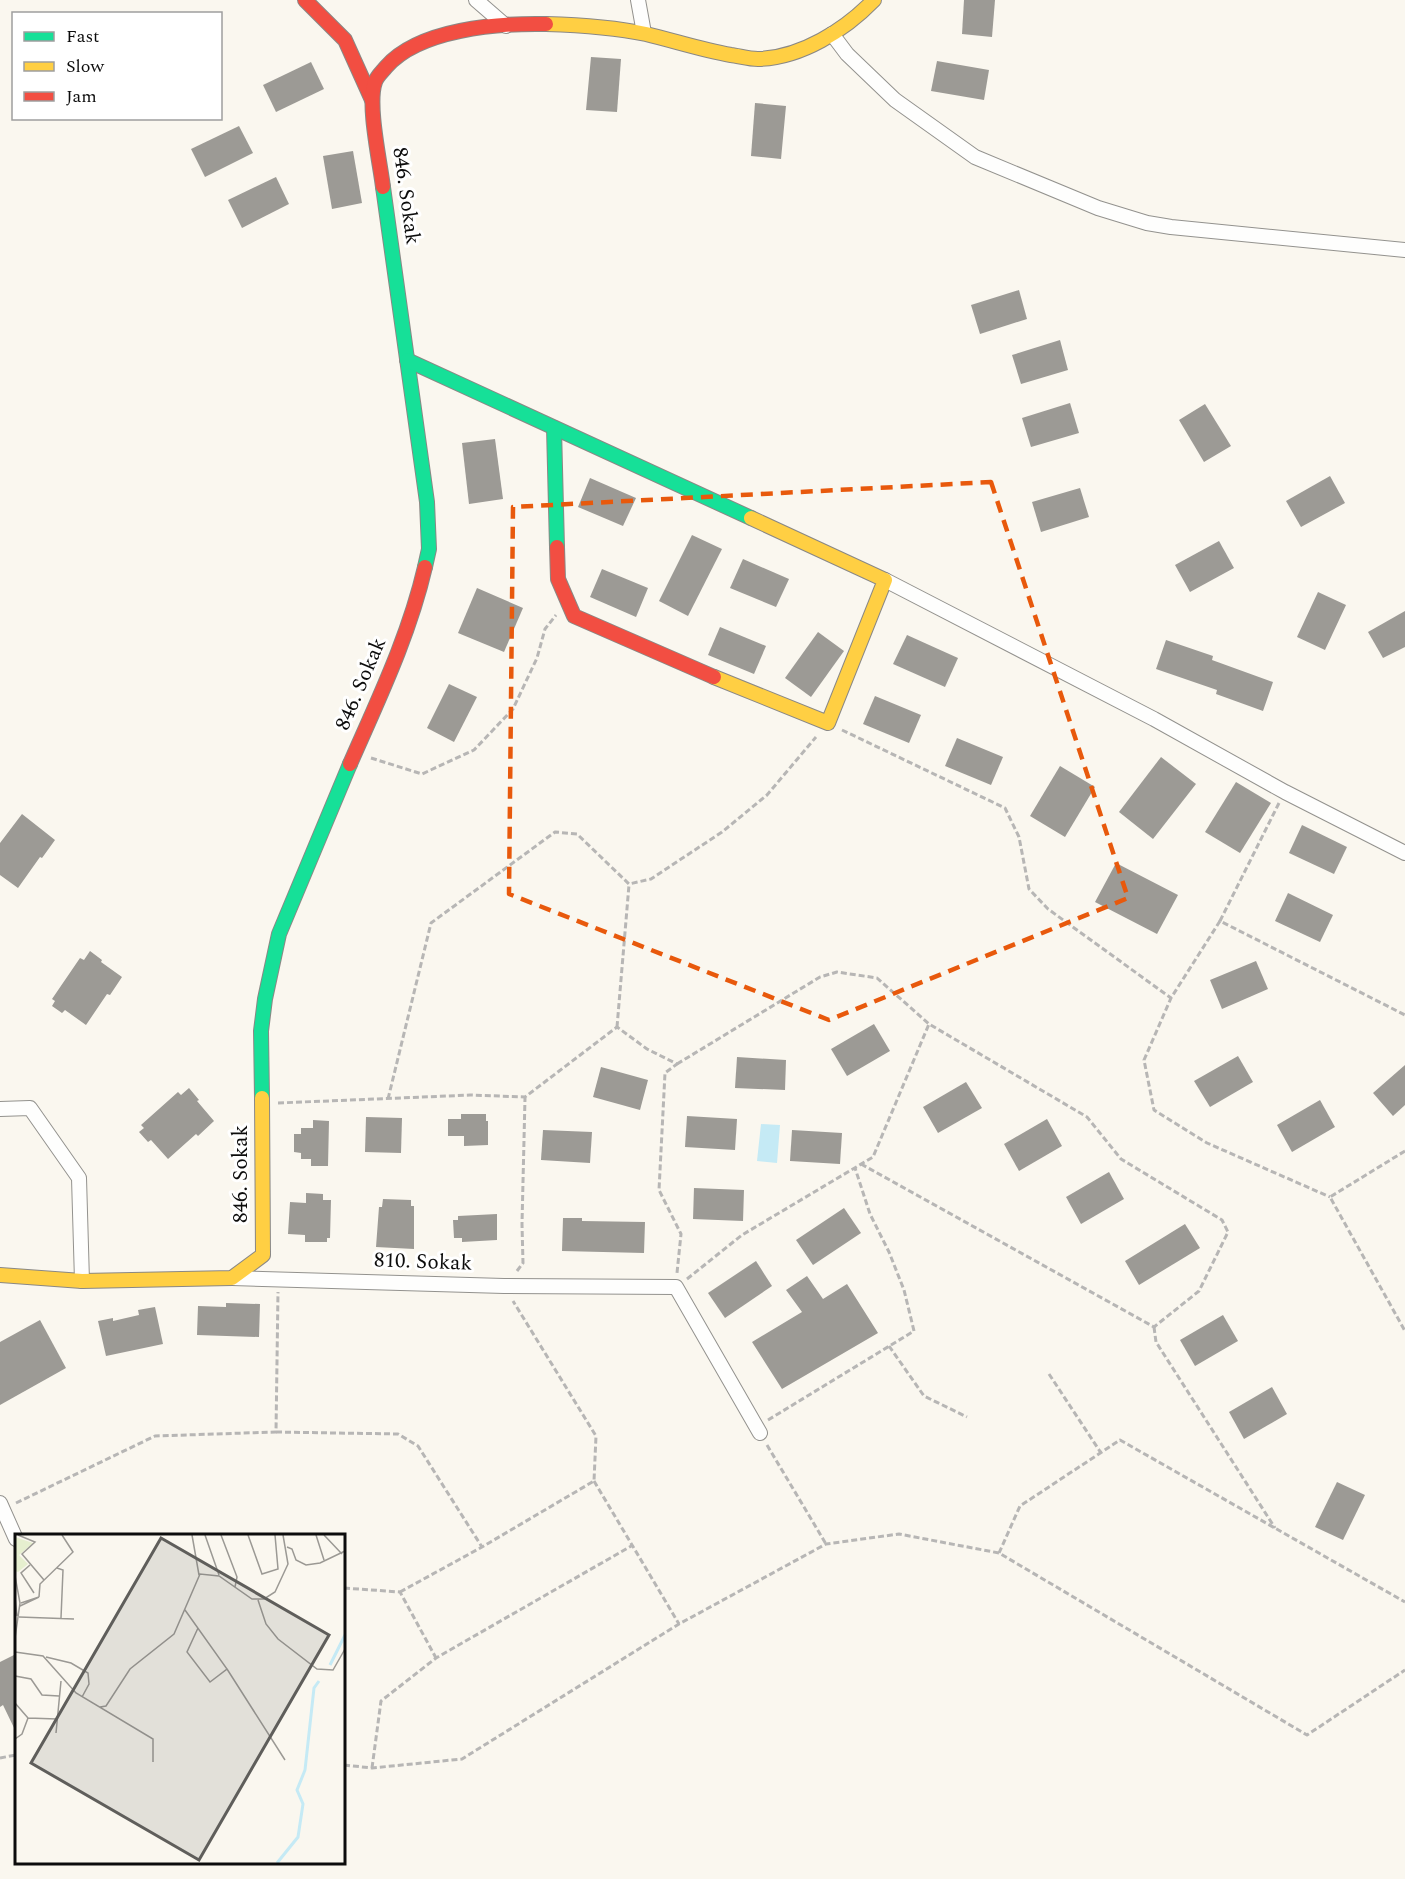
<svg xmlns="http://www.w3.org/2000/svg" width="1405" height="1879" viewBox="0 0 1405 1879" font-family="Spectral,serif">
	<rect width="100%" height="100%" fill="#faf7ef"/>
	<polygon fill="#c5eaf5" points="761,1124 780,1125 777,1163 757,1161"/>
	<g fill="#9c9a95">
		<polygon points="964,0 995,0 992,37 962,34"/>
		<polygon points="591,57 621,59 617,112 586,110"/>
		<polygon points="937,61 989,70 984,100 931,91"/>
		<polygon points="311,62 324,89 276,112 263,85"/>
		<polygon points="755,103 786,106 781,159 751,156"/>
		<polygon points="239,126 253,153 205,177 191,149"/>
		<polygon points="353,151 362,203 332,209 323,156"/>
		<polygon points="276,177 289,204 242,228 228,200"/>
		<polygon points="1019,290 1027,319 980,334 971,305"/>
		<polygon points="1060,340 1068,370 1021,384 1012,355"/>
		<polygon points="1070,403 1079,433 1031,447 1022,418"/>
		<polygon points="1205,404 1231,446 1204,462 1179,420"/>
		<polygon points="495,439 503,499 469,504 462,443"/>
		<polygon points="1330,476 1345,503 1301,527 1286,501"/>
		<polygon points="590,478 636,498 623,526 578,507"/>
		<polygon points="1080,488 1089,517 1041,532 1032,502"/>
		<polygon points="692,535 722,549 688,616 659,601"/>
		<polygon points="1219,541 1234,568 1190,592 1175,565"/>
		<polygon points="743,559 789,579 776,607 730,588"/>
		<polygon points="602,569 648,588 636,617 590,597"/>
		<polygon points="477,588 523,608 504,652 458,633"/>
		<polygon points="1318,592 1346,605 1325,650 1297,637"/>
		<polygon points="1405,611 1405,647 1383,658 1368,632"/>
		<polygon points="720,627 766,646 754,674 708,655"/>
		<polygon points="818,632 844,651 811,697 785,678"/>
		<polygon points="907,635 958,658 945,687 893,664"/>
		<polygon points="1166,640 1213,656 1212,660 1273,682 1263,711 1216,694 1217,690 1156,669"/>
		<polygon points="449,684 477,697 454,742 427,728"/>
		<polygon points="875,696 921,715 909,743 863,724"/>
		<polygon points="957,738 1003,757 991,785 945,766"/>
		<polygon points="1161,757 1196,784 1153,839 1119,812"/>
		<polygon points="1060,766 1095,787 1065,837 1030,816"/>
		<polygon points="1236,782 1271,803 1240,853 1205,832"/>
		<polygon points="22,814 55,840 42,858 40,857 18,888 0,875 0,843"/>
		<polygon points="1302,825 1347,847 1334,874 1289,853"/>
		<polygon points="1116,863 1178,895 1157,934 1095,902"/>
		<polygon points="1288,893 1333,915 1320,942 1275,921"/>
		<polygon points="90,951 102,960 101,962 122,977 110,995 107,994 86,1025 65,1010 62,1013 52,1006 55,1001 52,999 80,958 84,960"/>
		<polygon points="1256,961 1268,989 1222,1009 1210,980"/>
		<polygon points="874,1024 890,1051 847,1076 831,1049"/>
		<polygon points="1238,1056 1253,1082 1210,1107 1194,1081"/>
		<polygon points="737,1057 786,1060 785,1090 735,1088"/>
		<polygon points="1405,1065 1405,1105 1393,1116 1373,1093"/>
		<polygon points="601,1067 648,1080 640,1110 593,1097"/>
		<polygon points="966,1082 982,1108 938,1133 923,1107"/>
		<polygon points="189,1088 199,1100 197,1101 214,1121 198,1136 196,1134 168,1159 151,1140 148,1142 139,1132 144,1128 141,1125 178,1092 181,1095"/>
		<polygon points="1320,1100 1335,1127 1292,1152 1277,1125"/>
		<polygon points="461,1114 486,1114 486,1121 488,1121 488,1145 464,1146 464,1136 448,1136 448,1119 461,1119"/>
		<polygon points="687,1116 737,1119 735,1150 685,1147"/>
		<polygon points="366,1117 402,1118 401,1153 365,1152"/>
		<polygon points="1047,1119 1062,1146 1019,1171 1004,1144"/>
		<polygon points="313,1120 329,1121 328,1166 311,1166 311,1159 301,1159 301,1153 294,1152 294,1134 301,1134 301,1128 313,1128"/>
		<polygon points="543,1130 592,1132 590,1163 541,1160"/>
		<polygon points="792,1130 842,1133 840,1164 790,1161"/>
		<polygon points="1109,1172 1124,1199 1081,1224 1066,1197"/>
		<polygon points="694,1188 744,1190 743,1221 693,1219"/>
		<polygon points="306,1193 323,1194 323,1200 331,1200 330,1238 327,1238 327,1242 305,1242 305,1235 288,1234 290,1202 306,1203"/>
		<polygon points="383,1199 411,1200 411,1206 414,1206 414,1249 376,1247 379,1207 382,1207"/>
		<polygon points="844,1208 861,1233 813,1265 796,1240"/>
		<polygon points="497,1214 497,1240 462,1242 462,1238 454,1238 453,1220 458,1220 458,1216"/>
		<polygon points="563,1218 582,1218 582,1221 645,1222 644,1253 562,1251"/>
		<polygon points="1185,1224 1200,1248 1139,1285 1125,1261"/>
		<polygon points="756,1261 772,1286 725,1318 708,1293"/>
		<polygon points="807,1276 823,1299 847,1284 878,1333 782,1389 752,1342 802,1312 786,1290"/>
		<polygon points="226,1303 260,1304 259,1337 197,1335 198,1306 226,1307"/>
		<polygon points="155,1307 163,1344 106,1356 98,1321 113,1318 113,1321 139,1315 138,1310"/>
		<polygon points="1223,1315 1238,1341 1195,1366 1180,1340"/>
		<polygon points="40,1320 66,1368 0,1405 0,1342"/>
		<polygon points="1272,1387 1287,1414 1244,1439 1229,1412"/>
		<polygon points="1337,1482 1365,1495 1343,1540 1315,1527"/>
		<polygon points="16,1654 16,1732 3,1705 0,1707 0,1662"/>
	</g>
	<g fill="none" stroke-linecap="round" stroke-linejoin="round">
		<defs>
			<g id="street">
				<polyline points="476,0 506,26"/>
				<polyline points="638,0 644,33"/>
				<polyline points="832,34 847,54 895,100 975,157 1098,208 1147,223 1171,227 1405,250"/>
				<polyline points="885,580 1154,719 1285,792 1405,853"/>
				<polyline points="0,1109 30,1108 79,1178 82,1281"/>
				<polyline points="232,1278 504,1286 676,1287 760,1433"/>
				<polyline points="0,1503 16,1539"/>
			</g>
			<g id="fast">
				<polyline points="383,187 427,502 429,549 425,567"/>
				<polyline points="407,360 751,518"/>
				<polyline points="554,428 557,547"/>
				<polyline points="262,1098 261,1031 265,999 279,934 350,764"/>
			</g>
			<g id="slow">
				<path d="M546 24C579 25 613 27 646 34 675 41 702 50 731 55 739 56 749 59 758 59 801 58 845 30 874 0"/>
				<polyline points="714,677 828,723 885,580 751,518"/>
				<polyline points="0,1275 82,1281 232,1278 263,1255 262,1098"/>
			</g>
			<g id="jam">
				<polyline points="305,0 345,40 372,100"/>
				<path d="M383 187C380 162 367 104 375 82 377 76 382 72 386 67 419 29 498 23 546 24"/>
				<polyline points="557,547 558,579 574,616 714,677"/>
				<path d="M350 764C378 700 409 636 425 567"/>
			</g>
		</defs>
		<use href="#street" stroke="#93928e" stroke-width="16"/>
		<use href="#fast" stroke="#8a8885" stroke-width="16"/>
		<use href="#slow" stroke="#8a8885" stroke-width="16"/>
		<use href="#jam" stroke="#8a8885" stroke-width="16"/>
		<g stroke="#b7b6b5" stroke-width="3" stroke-dasharray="6 3" stroke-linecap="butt">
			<polyline points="842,730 1005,808 1019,837 1029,889 1048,909 1171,998"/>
			<polyline points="371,758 422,774 474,750 513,709 537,658 545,629 556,615"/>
			<polyline points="1279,803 1220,921 1405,1015"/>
			<polyline points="1220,921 1171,998 1144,1060 1154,1110 1207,1143 1330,1197"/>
			<polyline points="617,1027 629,885"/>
			<polyline points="677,1064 820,977 837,972 877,978 929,1024 1087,1117 1121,1159 1222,1220 1228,1232 1199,1291 1154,1327"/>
			<polyline points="388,1099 431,923 555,832 577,834 629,884 651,879 722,832 767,795 816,737"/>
			<polyline points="278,1103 470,1095 525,1097 617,1027 647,1049 677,1064 665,1073 659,1190 681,1234 677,1273"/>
			<polyline points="1405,1151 1330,1197 1405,1331"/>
			<polyline points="861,1164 1154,1327"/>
			<polyline points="517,1271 523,1263 522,1224 525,1098"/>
			<polyline points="687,1279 742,1235 873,1157 929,1024"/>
			<polyline points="1154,1327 1156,1342 1275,1528"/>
			<polyline points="889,1346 924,1396 967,1417"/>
			<polyline points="1049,1374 1101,1453"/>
			<polyline points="768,1420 914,1331 904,1290 889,1252 870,1214 855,1168"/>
			<polyline points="276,1432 398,1434 418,1446 482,1547"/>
			<polyline points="767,1445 826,1544"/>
			<polyline points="594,1481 679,1624"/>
			<polyline points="16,1503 155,1436 276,1432 278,1292"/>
			<polyline points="999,1553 1020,1506 1120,1440 1405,1602"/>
			<polyline points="344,1588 400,1592 436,1658"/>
			<polyline points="400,1592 482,1547 594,1481 596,1436 513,1301"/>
			<polyline points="0,1758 16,1755"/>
			<polyline points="344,1765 372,1768 462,1759 679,1624 826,1544 899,1534 999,1553 1307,1735 1405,1670"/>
			<polyline points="372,1768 381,1701 436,1658 633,1545"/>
		</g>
		<use href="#street" stroke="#fefefd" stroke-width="14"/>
		<use href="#fast" stroke="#16e098" stroke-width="14"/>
		<use href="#slow" stroke="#ffcf43" stroke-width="14"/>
		<use href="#jam" stroke="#f24e42" stroke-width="14"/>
	</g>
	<path fill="none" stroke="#e8590c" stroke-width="4.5" stroke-dasharray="12 8" stroke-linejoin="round" d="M991 482 1128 898 829 1020 509 894 513 507Z"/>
	<g text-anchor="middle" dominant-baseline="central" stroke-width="6" stroke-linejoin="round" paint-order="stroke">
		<g font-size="21" fill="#0c0c0c" stroke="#fff">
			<text transform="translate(406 196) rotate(82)">846. Sokak</text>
			<text transform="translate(361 684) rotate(-67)">846. Sokak</text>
			<text transform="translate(241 1174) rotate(-90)">846. Sokak</text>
			<text transform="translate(423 1262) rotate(2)">810. Sokak</text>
		</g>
	</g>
	<g transform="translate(15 1534)">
		<rect width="330" height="330" fill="#faf7ef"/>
		<path d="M0 3 18 9 4 21 13 30 3 38 0 37Z" fill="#e6efcf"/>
		<path fill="none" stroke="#c5eaf5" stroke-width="3" d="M315 131 330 101M262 329 283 303 288 270 282 256 290 236 299 154 304 147"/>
		<path fill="none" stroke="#9b9994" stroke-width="1.5" d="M3 1 20 8 7 20 29 46M177 1 184 41M190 1 204 41M206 1 222 43 220 53M233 1 247 40 263 35 260 1M301 1 309 26M309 1 327 20M272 13 277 15 281 26 291 31 305 29 330 17M15 31 6 39 19 59M42 34 48 36 46 84M0 42 5 69 0 104M0 63 2 82M24 63 25 50 58 18 47 1M243 66 251 90 263 105 302 135 318 136 330 115M5 72 24 63 6 69M170 76 212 135 195 148 172 118 183 94M4 83 59 85M0 118 28 122 61 159 138 205V228M31 123 56 129 73 139 74 150 67 163M212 135 270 226M0 142 16 145 27 161 44 162M0 169 13 184 42 185M85 173 91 172 115 135 159 100 185 40 204 42 237 65H249L260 58 273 30 268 1M41 199 46 147M0 205 7 200 13 184"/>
		<path fill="#5f5e5b" fill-opacity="0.15" stroke="#5f5e5b" stroke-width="3" d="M146 4 314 101 184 326 16 229Z"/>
		<rect width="330" height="330" fill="none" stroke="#0c0c0c" stroke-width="3"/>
	</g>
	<rect x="12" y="12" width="210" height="108" fill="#ffffff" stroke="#9e9e9e" stroke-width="1.5"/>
	<rect x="24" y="32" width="30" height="9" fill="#16e098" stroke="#9e9e9e" stroke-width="1.5"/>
	<text x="66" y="42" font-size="18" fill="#0c0c0c">Fast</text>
	<rect x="24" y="62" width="30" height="9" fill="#ffcf43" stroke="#9e9e9e" stroke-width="1.5"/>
	<text x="66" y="72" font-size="18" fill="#0c0c0c">Slow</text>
	<rect x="24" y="92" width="30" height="9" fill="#f24e42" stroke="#9e9e9e" stroke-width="1.5"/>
	<text x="66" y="102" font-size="18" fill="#0c0c0c">Jam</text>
</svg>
